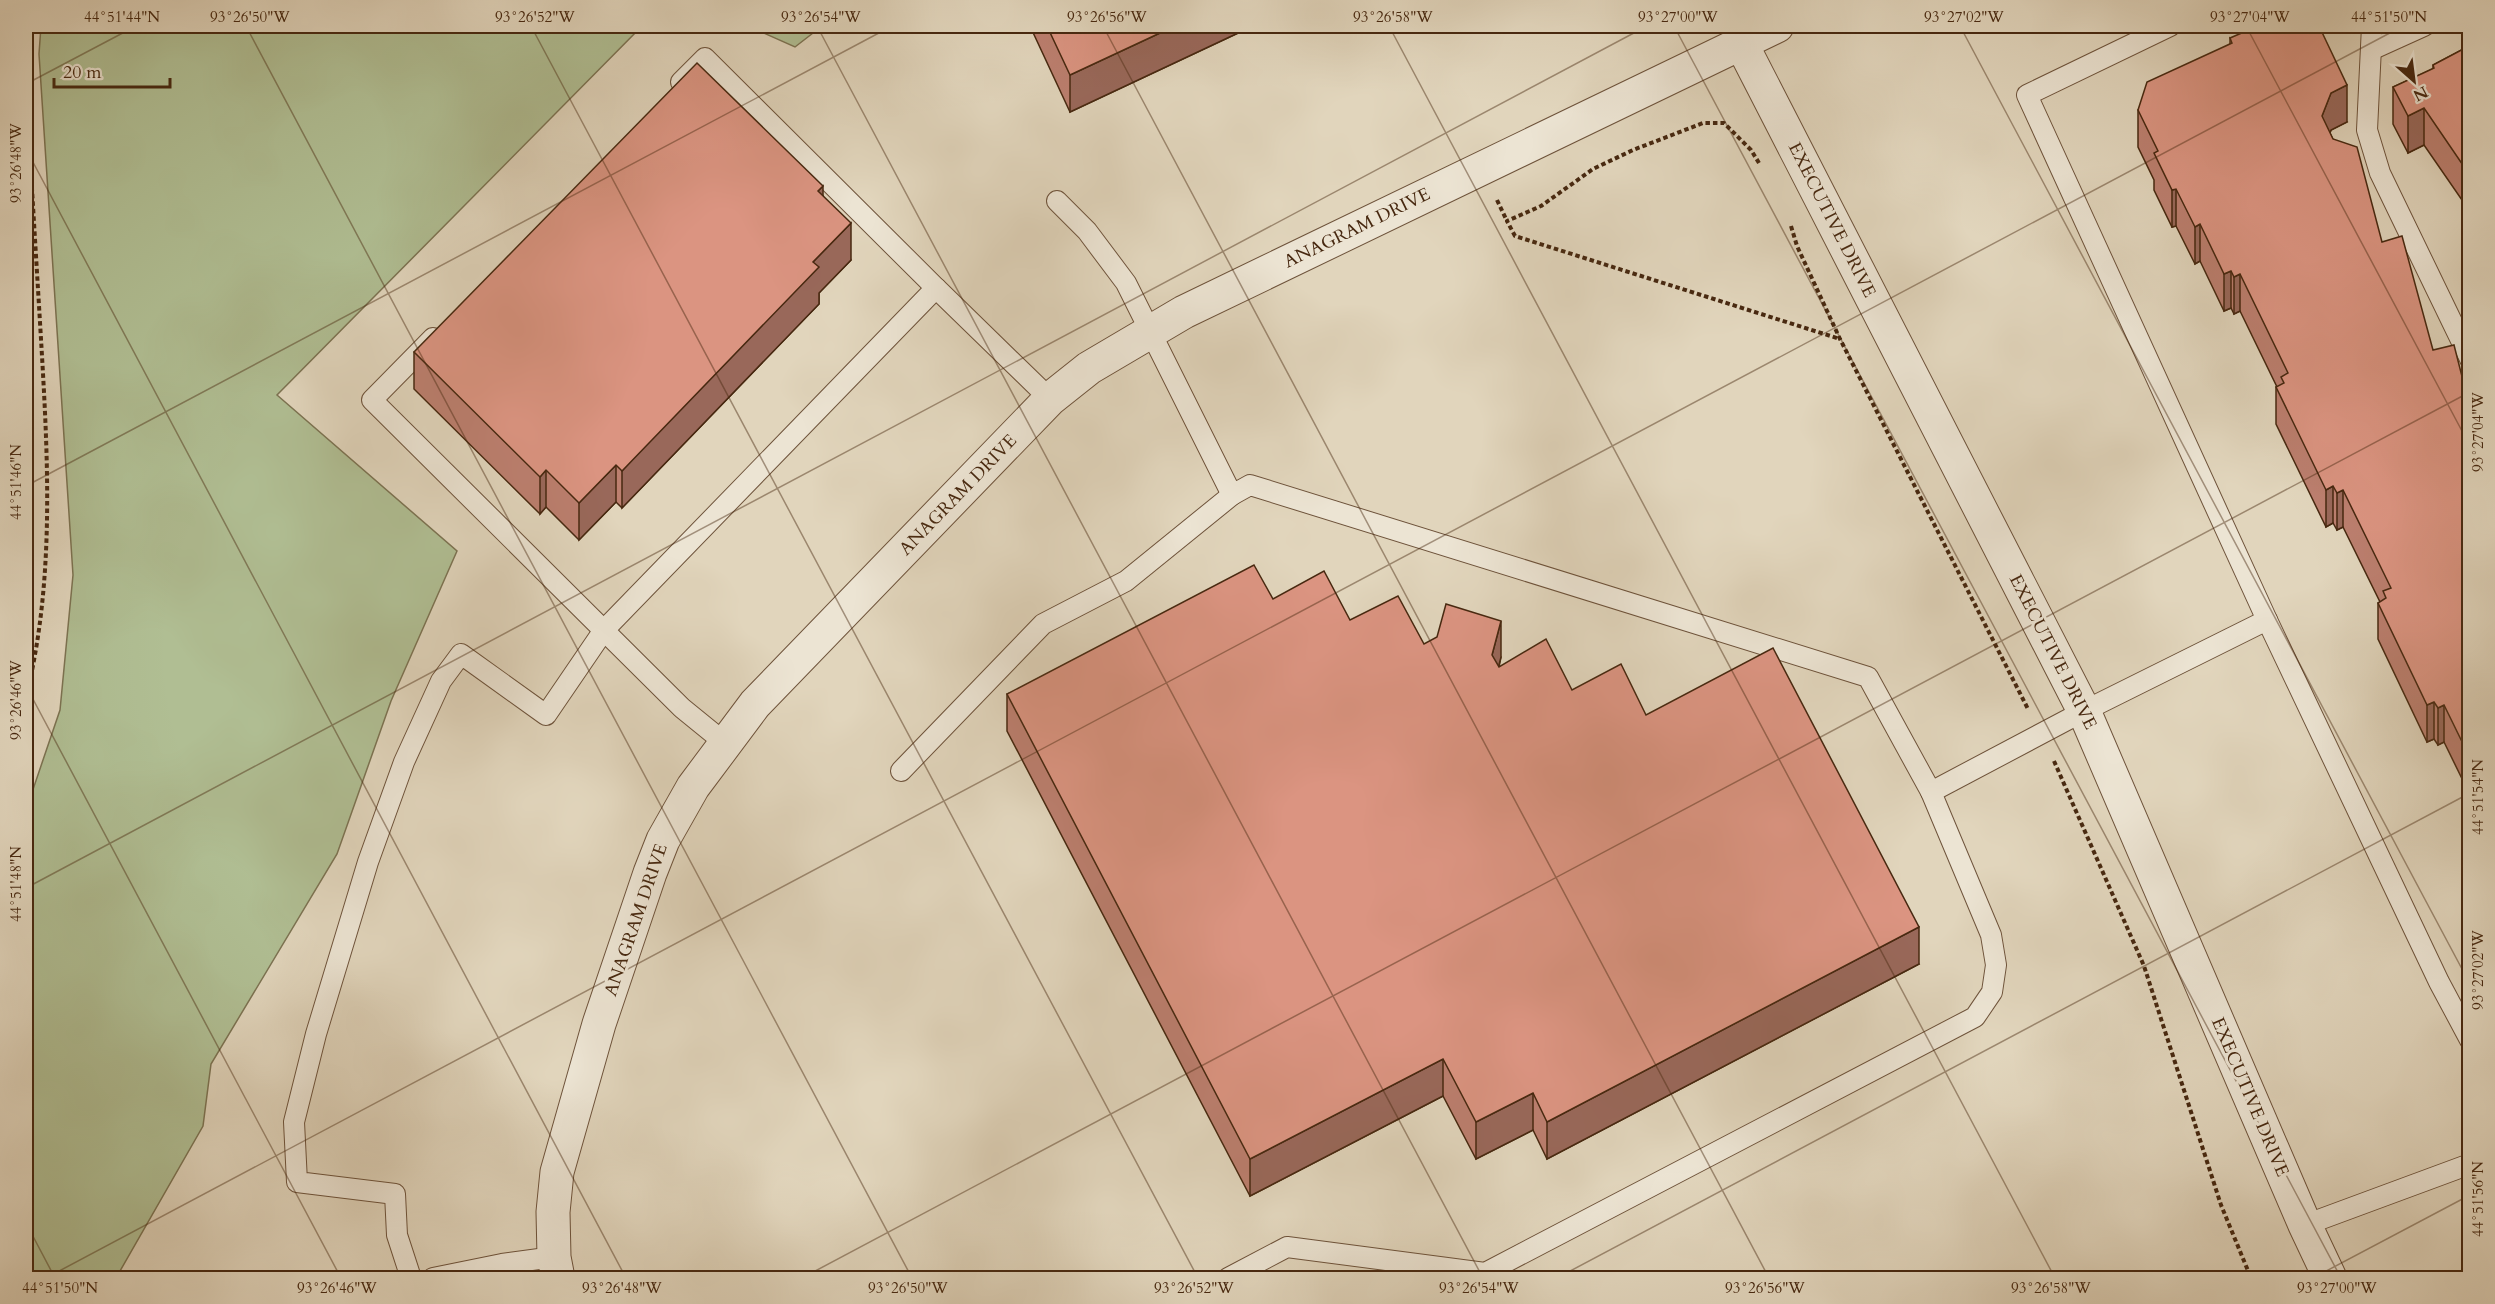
<svg xmlns="http://www.w3.org/2000/svg" width="2495" height="1304" viewBox="0 0 2495 1304" font-family="Cardo,serif">
	<rect width="100%" height="100%" fill="#e1d5bc"/>
	<filter id="stains"><feTurbulence type="fractalNoise" baseFrequency=".00333" numOctaves="4"/><feColorMatrix values="0 0 0 0 .2 0 0 0 0 .09 0 0 0 0 .02 0 0 0 .5 -.17"/></filter>
	<radialGradient id="worn" r=".72"><stop offset=".6" stop-color="#630" stop-opacity="0"/><stop offset="1" stop-color="#630" stop-opacity=".3"/></radialGradient>
	<g fill="#b0be93" stroke="#7c7352" stroke-width="1.5">
		<polygon points="41,26 642,26 277,395 457,551 391,701 337,854 211,1064 203,1126 116,1278 26,1278 26,810 60,710 73,575 39,54"/>
		<polygon points="748,26 822,26 795,47"/>
	</g>
	<g fill="none" stroke-linecap="round" stroke-linejoin="round">
		<defs>
			<g id="service">
				<polyline points="2170,26 2027,95 2267,620 2439,982 2470,1040"/>
				<polyline points="2372,26 2367,130 2380,173 2470,359"/>
				<polyline points="2371,50 2424,26"/>
				<polyline points="681,82 705,58 936,288"/>
				<polyline points="1057,201 1087,231 1126,283 1232,495 1250,485 1868,677 1931,792 1991,935 1996,965 1992,992 1975,1017 1485,1273 1287,1247 1228,1278"/>
				<polyline points="433,338 372,400 682,708 725,743"/>
				<polyline points="901,771 1043,624 1126,581 1232,495"/>
				<polyline points="1931,792 2084,711 2267,620"/>
				<polyline points="2305,1225 2470,1164"/>
				<polyline points="411,1278 397,1235 395,1194 297,1182 294,1122 316,1034 368,862 404,762 441,681 461,654 546,715 604,630 936,288 1050,399"/>
				<polyline points="433,1278 502,1264 554,1257"/>
			</g>
			<g id="minor">
				<polyline points="1741,43 2084,711 2305,1225 2330,1278"/>
				<polyline points="558,1278 554,1257 553,1212 557,1172 599,1024 650,873 663,840 693,787 755,704 1050,399 1089,368 1184,312 1777,26"/>
			</g>
		</defs>
		<use href="#service" stroke="#6e533b" stroke-width="22"/>
		<use href="#minor" stroke="#6e533b" stroke-width="35"/>
		<g stroke="#472810" stroke-width="4" stroke-dasharray="4.5 3" stroke-linecap="butt">
			<path d="M26 89C31 172 36 256 41 339 48 458 55 581 26 697"/>
			<polyline points="1759,163 1751,150 1724,123 1703,123 1633,150 1593,169 1541,206 1507,221 1515,236 1840,339"/>
			<polyline points="1497,200 1507,221"/>
			<polyline points="1791,226 1797,246 1840,339 2028,709"/>
			<polyline points="2054,761 2144,966 2221,1205 2251,1278"/>
		</g>
		<use href="#service" stroke="#ece4d3" stroke-width="20"/>
		<use href="#minor" stroke="#ece4d3" stroke-width="33"/>
	</g>
	<g fill="#bc7f6f" stroke="#472810" stroke-width="1.5">
		<polygon points="1030,26 1253,26 1070,112"/>
		<polygon points="2230,38 2347,122 2331,130 2330,133 2433,350 2469,404 2469,793 2444,742 2438,745 2434,739 2427,742 2378,639 2378,603 2380,602 2343,527 2337,530 2333,523 2326,527 2276,424 2276,387 2277,387 2240,311 2234,314 2231,308 2224,311 2200,261 2195,264 2176,226 2172,227 2154,190 2154,180 2138,147 2138,110 2230,44"/>
		<polygon points="2469,46 2469,247 2462,236 2462,200 2424,145 2408,153 2393,124 2393,87 2433,69 2433,65"/>
		<polygon points="823,196 851,260 819,293 819,304 622,508 616,502 579,540 546,507 540,514 414,389 414,352"/>
		<polygon points="1273,599 1350,620 1424,644 1501,657 1499,667 1572,690 1646,715 1919,964 1547,1159 1533,1130 1476,1159 1443,1096 1250,1196 1007,731 1007,694"/>
	</g>
	<g fill="#99685a" stroke="#472810" stroke-width="1.5">
		<polygon points="1175,26 1253,26 1070,112 1070,75"/>
		<polygon points="2347,85 2347,122 2331,130 2322,153 2322,116 2331,93"/>
		<polygon points="2424,108 2424,145 2408,153 2408,116"/>
		<polygon points="823,186 823,223 818,191"/>
		<polygon points="2176,189 2176,226 2172,227 2172,190"/>
		<polygon points="851,223 851,260 819,293 819,304 622,508 622,471 813,262"/>
		<polygon points="2200,224 2200,261 2195,264 2195,227"/>
		<polygon points="2231,271 2231,308 2224,311 2224,274"/>
		<polygon points="2240,274 2240,311 2234,314 2234,277"/>
		<polygon points="616,465 616,502 579,540 579,503"/>
		<polygon points="546,470 546,507 540,514 540,477"/>
		<polygon points="2333,486 2333,523 2326,527 2326,490"/>
		<polygon points="2343,490 2343,527 2337,530 2337,493"/>
		<polygon points="1501,621 1501,657 1492,692 1492,655"/>
		<polygon points="2434,702 2434,739 2427,742 2427,705"/>
		<polygon points="2444,705 2444,742 2438,745 2438,708"/>
		<polygon points="1919,927 1919,964 1547,1159 1547,1122"/>
		<polygon points="1443,1059 1443,1096 1250,1196 1250,1159"/>
		<polygon points="1533,1093 1533,1130 1476,1159 1476,1122"/>
	</g>
	<g fill="#db9481" stroke="#472810" stroke-width="1.5">
		<polygon points="1047,26 1175,26 1070,75"/>
		<polygon points="2258,26 2319,26 2347,85 2331,93 2322,116 2333,139 2357,147 2382,242 2402,236 2433,350 2454,345 2469,404 2469,756 2444,705 2438,708 2434,702 2427,705 2378,603 2386,598 2383,591 2391,588 2343,490 2337,493 2333,486 2326,490 2276,387 2284,383 2281,377 2288,373 2240,274 2234,277 2231,271 2224,274 2200,224 2195,227 2176,189 2172,190 2154,153 2158,151 2138,110 2147,82 2232,43 2230,38"/>
		<polygon points="2469,46 2469,174 2424,108 2408,116 2393,87 2434,68 2433,65"/>
		<polygon points="697,63 823,186 818,191 851,223 813,262 819,267 622,471 616,465 579,503 546,470 540,477 414,352"/>
		<polygon points="2469,194 2469,210 2462,199"/>
		<polygon points="1254,565 1273,599 1324,571 1350,620 1398,596 1424,644 1437,637 1446,604 1501,621 1492,655 1499,667 1546,639 1572,690 1621,664 1646,715 1773,648 1919,927 1547,1122 1533,1093 1476,1122 1443,1059 1250,1159 1007,694"/>
	</g>
	<path fill="none" stroke="#472810" stroke-width="1.5" stroke-opacity="0.45" d="M246 26 912 1278M531 26 1198 1278M817 26 1483 1278M1103 26 1769 1278M1389 26 2055 1278M1674 26 2341 1278M1960 26 2470 984M2246 26 2470 446M26 84 136 26M26 149 626 1278M26 486 892 26M26 686 341 1278M26 888 1647 26M26 1223 55 1278M46 1278 2403 26M802 1278 2470 392M1557 1278 2470 793M2313 1278 2470 1195"/>
	<g text-anchor="middle" dominant-baseline="central" stroke-width="6" stroke-linejoin="round" paint-order="stroke">
		<g font-size="18" fill="#472810" stroke="#ece4d3">
			<text transform="translate(1832 220) rotate(63)">EXECUTIVE DRIVE</text>
			<text transform="translate(1357 228) rotate(-26)">ANAGRAM DRIVE</text>
			<text transform="translate(958 495) rotate(-46)">ANAGRAM DRIVE</text>
			<text transform="translate(2053 652) rotate(63)">EXECUTIVE DRIVE</text>
			<text transform="translate(636 920) rotate(-71)">ANAGRAM DRIVE</text>
			<text transform="translate(2250 1097) rotate(67)">EXECUTIVE DRIVE</text>
		</g>
	</g>
	<rect width="2495" height="1304" fill="none" stroke="#e1d5bc" stroke-width="66"/>
	<g transform="translate(2414 81) rotate(152)" stroke="#ece4d3" stroke-width="4.5" paint-order="stroke">
	<path d="M0-4.5L10 22L0 15L-10 22Z" fill="#472810"/>
	<text y="-9" font-size="16" font-weight="bold" text-anchor="middle" fill="#472810">N</text>
	</g>
	<path d="M54 78v9h116v-9" fill="none" stroke="#472810" stroke-width="3"/>
	<text x="63" y="78" font-size="18" fill="#472810" stroke="#ece4d3" stroke-width="4.5" paint-order="stroke">20 m</text>
	<rect x="33" y="33" width="2429" height="1238" fill="none" stroke="#472810" stroke-width="2"/>
	<g font-size="15" text-anchor="middle" fill="#472810">
		<text x="122" y="22">44°51'44"N</text>
		<text x="250" y="22">93°26'50"W</text>
		<text x="535" y="22">93°26'52"W</text>
		<text x="821" y="22">93°26'54"W</text>
		<text x="1107" y="22">93°26'56"W</text>
		<text x="1393" y="22">93°26'58"W</text>
		<text x="1678" y="22">93°27'00"W</text>
		<text x="1964" y="22">93°27'02"W</text>
		<text x="2250" y="22">93°27'04"W</text>
		<text x="2389" y="22">44°51'50"N</text>
		<text transform="translate(16 163) rotate(-90)" y="5">93°26'48"W</text>
		<text transform="translate(2478 432) rotate(-90)" y="5">93°27'04"W</text>
		<text transform="translate(16 482) rotate(-90)" y="5">44°51'46"N</text>
		<text transform="translate(16 700) rotate(-90)" y="5">93°26'46"W</text>
		<text transform="translate(2478 797) rotate(-90)" y="5">44°51'54"N</text>
		<text transform="translate(16 884) rotate(-90)" y="5">44°51'48"N</text>
		<text transform="translate(2478 970) rotate(-90)" y="5">93°27'02"W</text>
		<text transform="translate(2478 1199) rotate(-90)" y="5">44°51'56"N</text>
		<text x="60" y="1293">44°51'50"N</text>
		<text x="337" y="1293">93°26'46"W</text>
		<text x="622" y="1293">93°26'48"W</text>
		<text x="908" y="1293">93°26'50"W</text>
		<text x="1194" y="1293">93°26'52"W</text>
		<text x="1479" y="1293">93°26'54"W</text>
		<text x="1765" y="1293">93°26'56"W</text>
		<text x="2051" y="1293">93°26'58"W</text>
		<text x="2337" y="1293">93°27'00"W</text>
	</g>
	<rect width="100%" height="100%" filter="url(#stains)"/>
	<rect width="100%" height="100%" fill="url(#worn)"/>
</svg>
